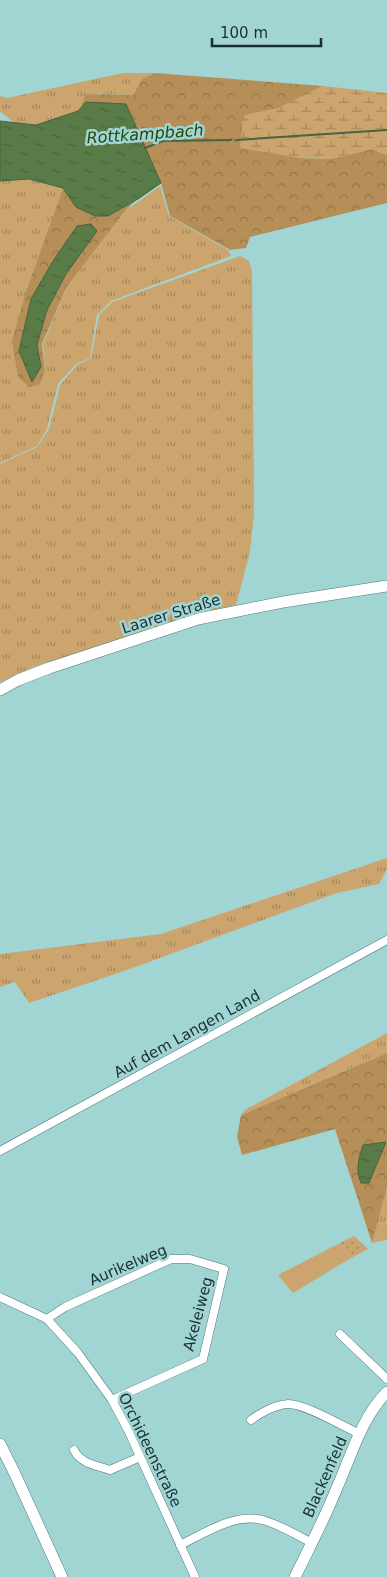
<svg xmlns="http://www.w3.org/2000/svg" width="387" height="1577" viewBox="0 0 387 1577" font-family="'DejaVu Sans',sans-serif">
	<defs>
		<pattern id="grass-tufts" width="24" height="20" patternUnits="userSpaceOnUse" patternTransform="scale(1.25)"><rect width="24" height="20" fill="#cca56e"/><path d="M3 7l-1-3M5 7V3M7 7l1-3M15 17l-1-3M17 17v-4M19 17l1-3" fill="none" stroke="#a5875b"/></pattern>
		<pattern id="forest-crowns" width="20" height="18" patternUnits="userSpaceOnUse" patternTransform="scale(1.25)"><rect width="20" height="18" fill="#b68f58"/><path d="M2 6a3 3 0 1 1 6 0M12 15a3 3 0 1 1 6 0" fill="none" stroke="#937549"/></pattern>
		<pattern id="wetland-marsh" width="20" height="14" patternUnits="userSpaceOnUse" patternTransform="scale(1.25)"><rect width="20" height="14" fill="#cca56e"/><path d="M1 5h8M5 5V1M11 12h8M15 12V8" fill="none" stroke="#a5875b"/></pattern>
		<pattern id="park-dots" width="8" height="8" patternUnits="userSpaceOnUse" patternTransform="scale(1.25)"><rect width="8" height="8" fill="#cca56e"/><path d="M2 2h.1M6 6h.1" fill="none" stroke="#a5875b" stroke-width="1.8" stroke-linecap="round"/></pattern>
		<pattern id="water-ripples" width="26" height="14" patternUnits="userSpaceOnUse" patternTransform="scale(1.25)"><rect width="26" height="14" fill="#597b47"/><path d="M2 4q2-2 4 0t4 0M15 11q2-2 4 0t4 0" fill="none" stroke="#49653c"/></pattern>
	</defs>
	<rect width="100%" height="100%" fill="#a1d5d4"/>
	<g fill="url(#grass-tufts)">
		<polygon points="123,73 155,73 142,79 133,95 86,94 79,111 36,125 14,123 0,111 0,96 7,98"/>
		<polygon points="29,179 63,188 26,291 13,341 40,384 45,371 43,344 66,288 125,211 160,186 169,216 228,250 231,256 111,301 97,315 90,358 76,364 58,384 47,429 37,446 0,463 0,181"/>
		<polygon points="240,256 249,261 252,271 254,513 250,552 236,605 207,611 33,667 0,682 0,464 37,447 49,429 60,385 77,365 91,358 99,315 112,302"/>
		<polygon points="387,858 387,869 379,884 337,893 309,903 130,969 29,1003 15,982 0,987 0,954 161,934"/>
		<polygon points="387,1033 387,1053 241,1115 245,1110"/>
		<polygon points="387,1188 387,1240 372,1243"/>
	</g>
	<g fill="url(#forest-crowns)" fill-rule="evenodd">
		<polygon points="155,73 323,86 279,108 243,116 299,158 330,159 372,149 387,155 387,203 250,237 246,248 230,250 170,216 161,183 126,104 79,111 86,94 133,95 142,79"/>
		<path d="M63 188 77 207 108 216 135 201 125 211 66 288 42 344 45 371 40 384 29 387 18 377 12 341 26 291ZM77 226 66 274 47 310 37 345 31 299 53 261Z"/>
		<polygon points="387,1053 387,1188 372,1243 335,1129 242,1155 237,1137 241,1115"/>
	</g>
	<polygon fill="url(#wetland-marsh)" points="323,86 387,93 387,155 372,149 330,159 299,158 240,148 243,116 279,108"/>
	<polygon fill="url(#park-dots)" points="354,1236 368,1249 351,1258 338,1244"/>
	<polygon fill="#cca56e" points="338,1244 351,1258 293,1293 278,1275"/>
	<g fill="url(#water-ripples)" stroke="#466440">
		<polygon points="86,102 126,104 161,183 138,199 108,216 95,216 76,207 63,188 29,179 0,181 0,121 36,125 78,111"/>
		<polygon points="91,224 97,231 66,274 47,310 37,345 41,367 32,382 19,351 31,299 53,261 77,226"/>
		<path d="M386 1142 369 1183H361C355 1169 359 1159 363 1145Z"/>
	</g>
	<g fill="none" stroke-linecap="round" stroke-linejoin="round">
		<g stroke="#466440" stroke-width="2">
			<polyline points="236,140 387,130"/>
			<polyline points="145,148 163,141 231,140"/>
		</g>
		<defs>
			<g id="street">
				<polyline points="0,1151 387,940"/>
				<polyline points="0,1297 47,1319 78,1353 112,1400 128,1430 195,1577"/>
				<polyline points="47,1319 65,1307 171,1259 190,1259 224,1269 203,1359 112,1400"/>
				<polyline points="340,1334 387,1379"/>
				<path d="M251 1420C260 1413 275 1405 287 1404 302 1402 344 1427 360 1434"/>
				<path d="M74 1450C81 1464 96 1465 110 1470L140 1457"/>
				<path d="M180 1545C205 1533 234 1513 263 1520 280 1525 297 1535 312 1543"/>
			</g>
			<g id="secondary">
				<polyline points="0,690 18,680 49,668 198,619 283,602 387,586"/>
				<polyline points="0,1444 15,1474 62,1577"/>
				<path d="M295 1577C309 1548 324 1520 336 1490 351 1457 361 1418 387 1392"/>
			</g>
		</defs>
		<use href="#street" stroke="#4a7c7b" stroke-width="9"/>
		<use href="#secondary" stroke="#4a7c7b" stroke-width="12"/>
		<use href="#street" stroke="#fff" stroke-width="8"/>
		<use href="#secondary" stroke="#fff" stroke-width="11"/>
	</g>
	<g text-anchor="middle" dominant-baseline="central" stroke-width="5" stroke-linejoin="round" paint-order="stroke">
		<g font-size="15" fill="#1a2f2f" stroke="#a1d5d4">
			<text transform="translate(171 614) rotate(-17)">Laarer Straße</text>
			<text transform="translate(187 1034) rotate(-29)">Auf dem Langen Land</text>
			<text transform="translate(128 1265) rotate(-23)">Aurikelweg</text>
			<text transform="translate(198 1314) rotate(-75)">Akeleiweg</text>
			<text transform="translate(150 1450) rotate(64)">Orchideenstraße</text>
			<text transform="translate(325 1477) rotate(-66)">Blackenfeld</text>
		</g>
		<g font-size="16" font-style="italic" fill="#24460c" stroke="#a1d5d4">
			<text transform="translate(145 134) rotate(-4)">Rottkampbach</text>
		</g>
	</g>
	<path d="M212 38v8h109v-8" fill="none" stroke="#1a2f2f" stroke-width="2.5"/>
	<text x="220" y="38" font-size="15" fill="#1a2f2f" stroke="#a1d5d4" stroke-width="4" paint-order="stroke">100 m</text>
</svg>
